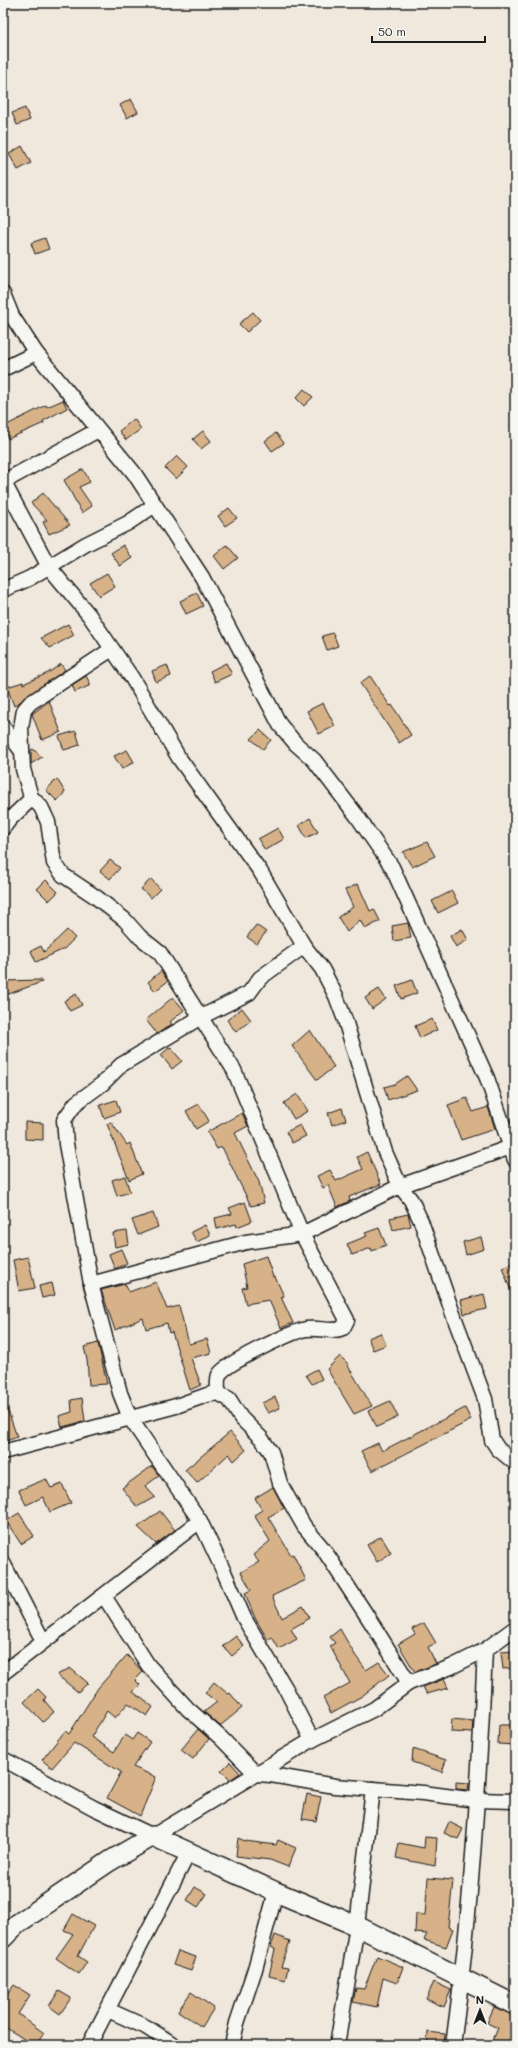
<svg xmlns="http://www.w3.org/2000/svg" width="518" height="2048" viewBox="0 0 518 2048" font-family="Mali,sans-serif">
	<rect width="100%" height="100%" fill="#f0e8dd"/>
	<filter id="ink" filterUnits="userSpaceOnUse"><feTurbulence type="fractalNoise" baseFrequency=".025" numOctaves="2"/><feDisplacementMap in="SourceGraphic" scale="8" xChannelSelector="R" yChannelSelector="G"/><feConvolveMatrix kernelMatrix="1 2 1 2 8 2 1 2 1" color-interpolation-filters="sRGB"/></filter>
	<g filter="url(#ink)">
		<g fill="#d7b288" stroke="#1c1c1c">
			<polygon points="131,99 138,112 127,118 120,105"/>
			<polygon points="25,108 30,120 17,125 12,113"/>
			<polygon points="22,146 31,163 18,170 9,154"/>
			<polygon points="45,238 49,249 35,254 31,243"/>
			<polygon points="253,312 260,320 247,332 239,324"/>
			<polygon points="304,389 313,397 304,406 296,398"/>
			<polygon points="63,400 67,408 43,421 44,423 8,439 3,427 46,405 47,407"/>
			<polygon points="134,419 141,429 126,440 119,431"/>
			<polygon points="203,431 211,441 201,449 193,439"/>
			<polygon points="276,433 284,443 272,451 265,441"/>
			<polygon points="177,456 188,467 176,479 165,468"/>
			<polygon points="83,469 90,482 79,487 92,506 82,513 64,480"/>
			<polygon points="43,493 70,525 49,534 43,522 47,520 31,503"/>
			<polygon points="229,508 237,518 225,526 218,516"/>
			<polygon points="123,545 132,558 120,566 111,553"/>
			<polygon points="227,545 238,558 224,569 214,556"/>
			<polygon points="107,573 115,586 99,596 90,583"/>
			<polygon points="197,593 203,606 186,614 180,601"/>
			<polygon points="68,624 74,635 50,648 41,638"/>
			<polygon points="333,633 338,646 327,650 322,636"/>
			<polygon points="226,663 232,674 215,682 210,671"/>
			<polygon points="61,664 65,670 14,706 7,687 23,682 23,684 48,673"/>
			<polygon points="167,665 171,676 156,682 152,671"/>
			<polygon points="86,676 91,685 75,692 72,685"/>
			<polygon points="370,676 390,706 392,705 411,735 399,743 360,683"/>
			<polygon points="49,701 61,732 42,740 32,714"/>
			<polygon points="323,703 335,726 319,734 307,711"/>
			<polygon points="260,730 271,740 263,749 251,739"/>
			<polygon points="76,731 80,745 64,750 59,736"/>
			<polygon points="33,749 42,757 31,764 31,750"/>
			<polygon points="127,750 134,762 122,769 114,756"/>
			<polygon points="57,779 65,792 57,801 46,790"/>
			<polygon points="310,818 318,832 306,838 299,825"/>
			<polygon points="278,828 284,839 265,850 258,839"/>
			<polygon points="427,842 435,856 412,867 403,852"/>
			<polygon points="110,860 120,868 110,879 100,871"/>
			<polygon points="151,879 160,889 151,898 141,889"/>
			<polygon points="46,880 58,892 49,901 37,889"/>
			<polygon points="358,884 370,911 374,909 380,921 365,929 360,920 347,932 338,917 353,907 345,890"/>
			<polygon points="452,891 458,903 438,913 432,901"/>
			<polygon points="408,923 411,938 394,941 392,926"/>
			<polygon points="256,925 266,932 257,944 247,937"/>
			<polygon points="462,929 468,940 456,947 450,936"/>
			<polygon points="67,930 75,938 64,949 36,962 31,951 41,946 44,952"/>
			<polygon points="161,971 168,981 155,991 148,982"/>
			<polygon points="41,980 42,982 3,996 3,981"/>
			<polygon points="412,980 417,993 401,999 396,986"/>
			<polygon points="379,989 386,999 372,1009 365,998"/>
			<polygon points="76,994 82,1005 70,1011 64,1001"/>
			<polygon points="173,997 184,1010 170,1022 172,1024 157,1034 146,1020"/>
			<polygon points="242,1008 251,1020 236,1032 227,1020"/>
			<polygon points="432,1019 437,1030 420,1038 415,1026"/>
			<polygon points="310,1030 334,1067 317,1080 292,1046"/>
			<polygon points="170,1047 182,1061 172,1069 161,1055"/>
			<polygon points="407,1076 417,1090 388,1100 384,1087 395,1084"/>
			<polygon points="297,1094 308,1111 294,1119 284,1103"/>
			<polygon points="467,1098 473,1112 488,1107 495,1129 461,1140 448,1105"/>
			<polygon points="116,1100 120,1112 104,1118 100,1105"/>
			<polygon points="199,1104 209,1121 196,1129 186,1111"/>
			<polygon points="342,1108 346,1120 332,1125 328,1113"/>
			<polygon points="242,1113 248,1126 235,1133 259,1182 264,1203 251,1206 222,1147 217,1149 207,1132"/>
			<polygon points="25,1122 43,1123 43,1140 25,1139"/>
			<polygon points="111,1122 127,1145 130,1143 142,1174 129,1180 107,1124"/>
			<polygon points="300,1125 306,1136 292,1143 286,1132"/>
			<polygon points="367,1152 381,1184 349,1197 350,1201 337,1207 328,1185 323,1188 317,1176 330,1170 336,1181 363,1169 357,1157"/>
			<polygon points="125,1176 130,1192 117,1196 112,1180"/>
			<polygon points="245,1202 252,1221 237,1227 236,1224 217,1229 215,1218 232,1214 229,1208"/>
			<polygon points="153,1213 158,1227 138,1235 132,1220"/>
			<polygon points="408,1214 411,1226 393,1230 390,1218"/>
			<polygon points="205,1225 210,1235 197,1242 191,1232"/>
			<polygon points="379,1228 386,1245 372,1251 371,1248 352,1255 347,1244 367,1236 365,1233"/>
			<polygon points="127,1231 129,1244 115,1247 113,1233"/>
			<polygon points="481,1237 484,1249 466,1255 463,1242"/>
			<polygon points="121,1249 127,1263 115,1269 109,1254"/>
			<polygon points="266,1256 273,1277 275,1277 284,1296 281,1297 293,1323 281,1328 269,1300 246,1304 242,1288 247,1287 242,1264"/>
			<polygon points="28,1257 35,1288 19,1291 13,1260"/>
			<polygon points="515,1262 515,1299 514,1299 502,1267"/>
			<polygon points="156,1282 167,1309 179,1306 189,1344 207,1339 211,1353 191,1358 201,1385 190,1390 172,1332 169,1333 167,1323 146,1329 143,1318 115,1330 101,1290 125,1284 129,1292"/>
			<polygon points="52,1283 55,1295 42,1298 39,1286"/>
			<polygon points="484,1294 487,1309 464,1314 461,1300"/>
			<polygon points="381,1333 386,1345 373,1350 368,1338"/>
			<polygon points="98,1343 107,1384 89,1385 87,1360 84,1347"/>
			<polygon points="340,1356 349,1365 348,1366 372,1406 354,1414 327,1369"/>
			<polygon points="317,1369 322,1379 312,1384 306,1375"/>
			<polygon points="275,1397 280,1408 268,1413 262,1403"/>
			<polygon points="82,1398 85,1421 62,1427 59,1416 72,1412 71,1400"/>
			<polygon points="390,1401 398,1417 377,1427 368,1411"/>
			<polygon points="5,1402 17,1437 6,1441 3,1433 3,1403"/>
			<polygon points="465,1408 471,1420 372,1471 361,1451 378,1443 382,1451"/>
			<polygon points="230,1432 246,1450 234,1461 229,1454 197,1483 185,1470"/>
			<polygon points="152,1466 159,1476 145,1486 155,1497 137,1507 122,1488"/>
			<polygon points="46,1479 51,1488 62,1484 71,1503 50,1512 43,1497 26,1505 19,1490"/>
			<polygon points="273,1487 284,1508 268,1517 291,1555 293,1554 306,1580 272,1596 282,1618 303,1606 310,1618 291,1629 297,1639 279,1649 272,1637 268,1640 255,1618 245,1593 251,1590 241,1572 259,1562 253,1555 270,1541 254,1515 262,1510 255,1498"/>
			<polygon points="160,1511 175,1530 156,1544 138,1527"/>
			<polygon points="19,1513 34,1536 21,1544 6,1521"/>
			<polygon points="381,1536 391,1553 377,1562 367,1545"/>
			<polygon points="424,1623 436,1643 428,1647 436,1664 415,1672 398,1644 415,1634 412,1629"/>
			<polygon points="340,1629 355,1655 366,1670 379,1662 389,1675 362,1696 331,1713 323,1698 350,1683 330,1646 335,1643 330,1637"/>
			<polygon points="236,1636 244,1646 232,1656 223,1646"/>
			<polygon points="515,1651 515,1668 503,1669 501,1652"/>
			<polygon points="127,1655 143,1672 135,1680 140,1685 133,1692 153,1707 147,1716 128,1703 115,1718 107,1711 91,1737 114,1752 125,1735 132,1740 137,1733 150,1742 133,1767 156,1777 140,1816 107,1798 121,1772 74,1743 52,1768 42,1760 65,1731 69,1734 98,1688"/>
			<polygon points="70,1668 88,1683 78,1692 57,1675"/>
			<polygon points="444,1679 448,1688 427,1694 423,1687"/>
			<polygon points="214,1682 228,1694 230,1693 242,1708 220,1726 204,1712 217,1702 205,1693"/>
			<polygon points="38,1689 46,1697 44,1700 54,1712 43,1722 24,1702"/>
			<polygon points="452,1719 473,1721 472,1733 451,1732"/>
			<polygon points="499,1725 515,1725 515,1745 498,1744"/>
			<polygon points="198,1729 209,1739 193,1759 181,1750"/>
			<polygon points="413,1749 446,1760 442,1772 412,1762"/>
			<polygon points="230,1762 240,1773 230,1780 221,1771"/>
			<polygon points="456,1782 469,1783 468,1790 456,1789"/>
			<polygon points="307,1794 321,1797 316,1821 302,1819"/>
			<polygon points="449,1822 463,1829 458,1839 444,1833"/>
			<polygon points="425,1837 437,1838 435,1866 396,1858 399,1843 424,1848"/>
			<polygon points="238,1838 245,1841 276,1845 278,1840 296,1848 288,1867 270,1860 236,1856"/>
			<polygon points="428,1878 453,1880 448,1927 453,1929 446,1947 424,1940 427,1934 415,1933 416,1914 425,1915"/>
			<polygon points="195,1887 207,1894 198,1907 187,1900"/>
			<polygon points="73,1914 94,1926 78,1956 87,1962 79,1974 56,1958 73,1934 64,1930"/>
			<polygon points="275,1935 290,1941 281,1967 288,1968 285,1980 269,1976 275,1949 271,1947"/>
			<polygon points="178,1951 196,1957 191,1971 173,1965"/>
			<polygon points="377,1956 403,1967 397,1983 383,1978 377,2007 353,2002 356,1988 364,1989"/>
			<polygon points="434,1982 451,1990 444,2007 426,1999"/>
			<polygon points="14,1985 30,1995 18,2014 44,2033 36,2045 19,2045 24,2039 3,2026 3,2001"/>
			<polygon points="59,1991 71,1998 60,2014 49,2006"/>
			<polygon points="191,1992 214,2008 202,2027 178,2011"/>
			<polygon points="494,2007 515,2016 515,2035 512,2034 508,2045 491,2045 498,2028 487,2023"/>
			<polygon points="428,2032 445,2034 444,2045 427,2045"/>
		</g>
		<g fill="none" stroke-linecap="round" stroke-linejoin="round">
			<defs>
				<g id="street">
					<polyline points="3,294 12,316 36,353 134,473 202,577 280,725 296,744 314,760 357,816 392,867 487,1078 515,1160"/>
					<polyline points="3,369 36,353"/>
					<polyline points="3,481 49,567 89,615 132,678 179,758 260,871 304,946 322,969 336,996 345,1020 385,1152 400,1186 411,1200 421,1221 453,1314 485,1399 492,1440 498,1449 515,1463"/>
					<polyline points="3,482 98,430"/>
					<polyline points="3,590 30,578 86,544 128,523 155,505"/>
					<path d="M112 649 30 703 24 710 21 728 23 769 31 797 41 807 48 822 54 863 63 875 96 897 125 920 140 937 160 953 167 964 234 1070 302 1234 347 1320 343 1328C332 1333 319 1327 306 1329 292 1332 225 1363 219 1375 217 1379 218 1388 218 1393"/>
					<polyline points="3,727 21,750"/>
					<polyline points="3,828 10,819 29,801 31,797"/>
					<polyline points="304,946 260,978 249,993 201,1017 121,1065 102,1084 76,1103 64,1120 66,1144 91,1284 120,1393 130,1418 200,1521 224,1572 244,1618 286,1689 312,1740"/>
					<polyline points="91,1284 246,1242 302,1234 400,1186 511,1147"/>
					<polyline points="3,1452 176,1406 207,1395 218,1393 229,1399 241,1418 261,1438 271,1452 280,1483 288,1498 304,1526 324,1550 371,1622 409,1683"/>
					<polyline points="3,1563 43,1641"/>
					<polyline points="104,1596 148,1665 188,1709 221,1738 256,1774 271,1775 335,1786 423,1793 476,1800 515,1801"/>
					<polyline points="3,1673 200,1521"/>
					<polyline points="3,1759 94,1808 153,1836 312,1740 374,1709 409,1683 451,1667 485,1650 515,1628"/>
					<polyline points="108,2010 146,2027 174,2045"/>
					<polyline points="89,2045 189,1852"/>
					<polyline points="232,2045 237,2023 255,1969 276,1892"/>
					<polyline points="337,2045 357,1926 373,1789"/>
					<path d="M453 2045C471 1915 479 1782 485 1650"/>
				</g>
				<polyline id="secondary" points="3,1938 17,1924 110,1861 153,1836 276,1892 357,1926 515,2005"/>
			</defs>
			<use href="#street" stroke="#1c1c1c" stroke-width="17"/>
			<use href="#secondary" stroke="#1c1c1c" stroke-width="22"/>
			<use href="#street" stroke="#f6f6f2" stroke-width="14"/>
			<use href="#secondary" stroke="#f6f6f2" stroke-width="19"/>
		</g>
	</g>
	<rect width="518" height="2048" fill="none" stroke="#f6f6f2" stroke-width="16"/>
	<rect x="8" y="8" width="502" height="2032" fill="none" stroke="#1c1c1c" stroke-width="1.5" filter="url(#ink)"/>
	<g transform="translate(480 2010)" stroke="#f6f6f2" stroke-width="3" paint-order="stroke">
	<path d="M0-3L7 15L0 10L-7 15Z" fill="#1c1c1c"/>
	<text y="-6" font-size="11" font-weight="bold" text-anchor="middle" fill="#1c1c1c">N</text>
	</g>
	<path d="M372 36v6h113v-6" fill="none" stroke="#1c1c1c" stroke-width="2"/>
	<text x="378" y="36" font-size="12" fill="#1c1c1c" stroke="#f6f6f2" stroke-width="3" paint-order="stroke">50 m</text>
</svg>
